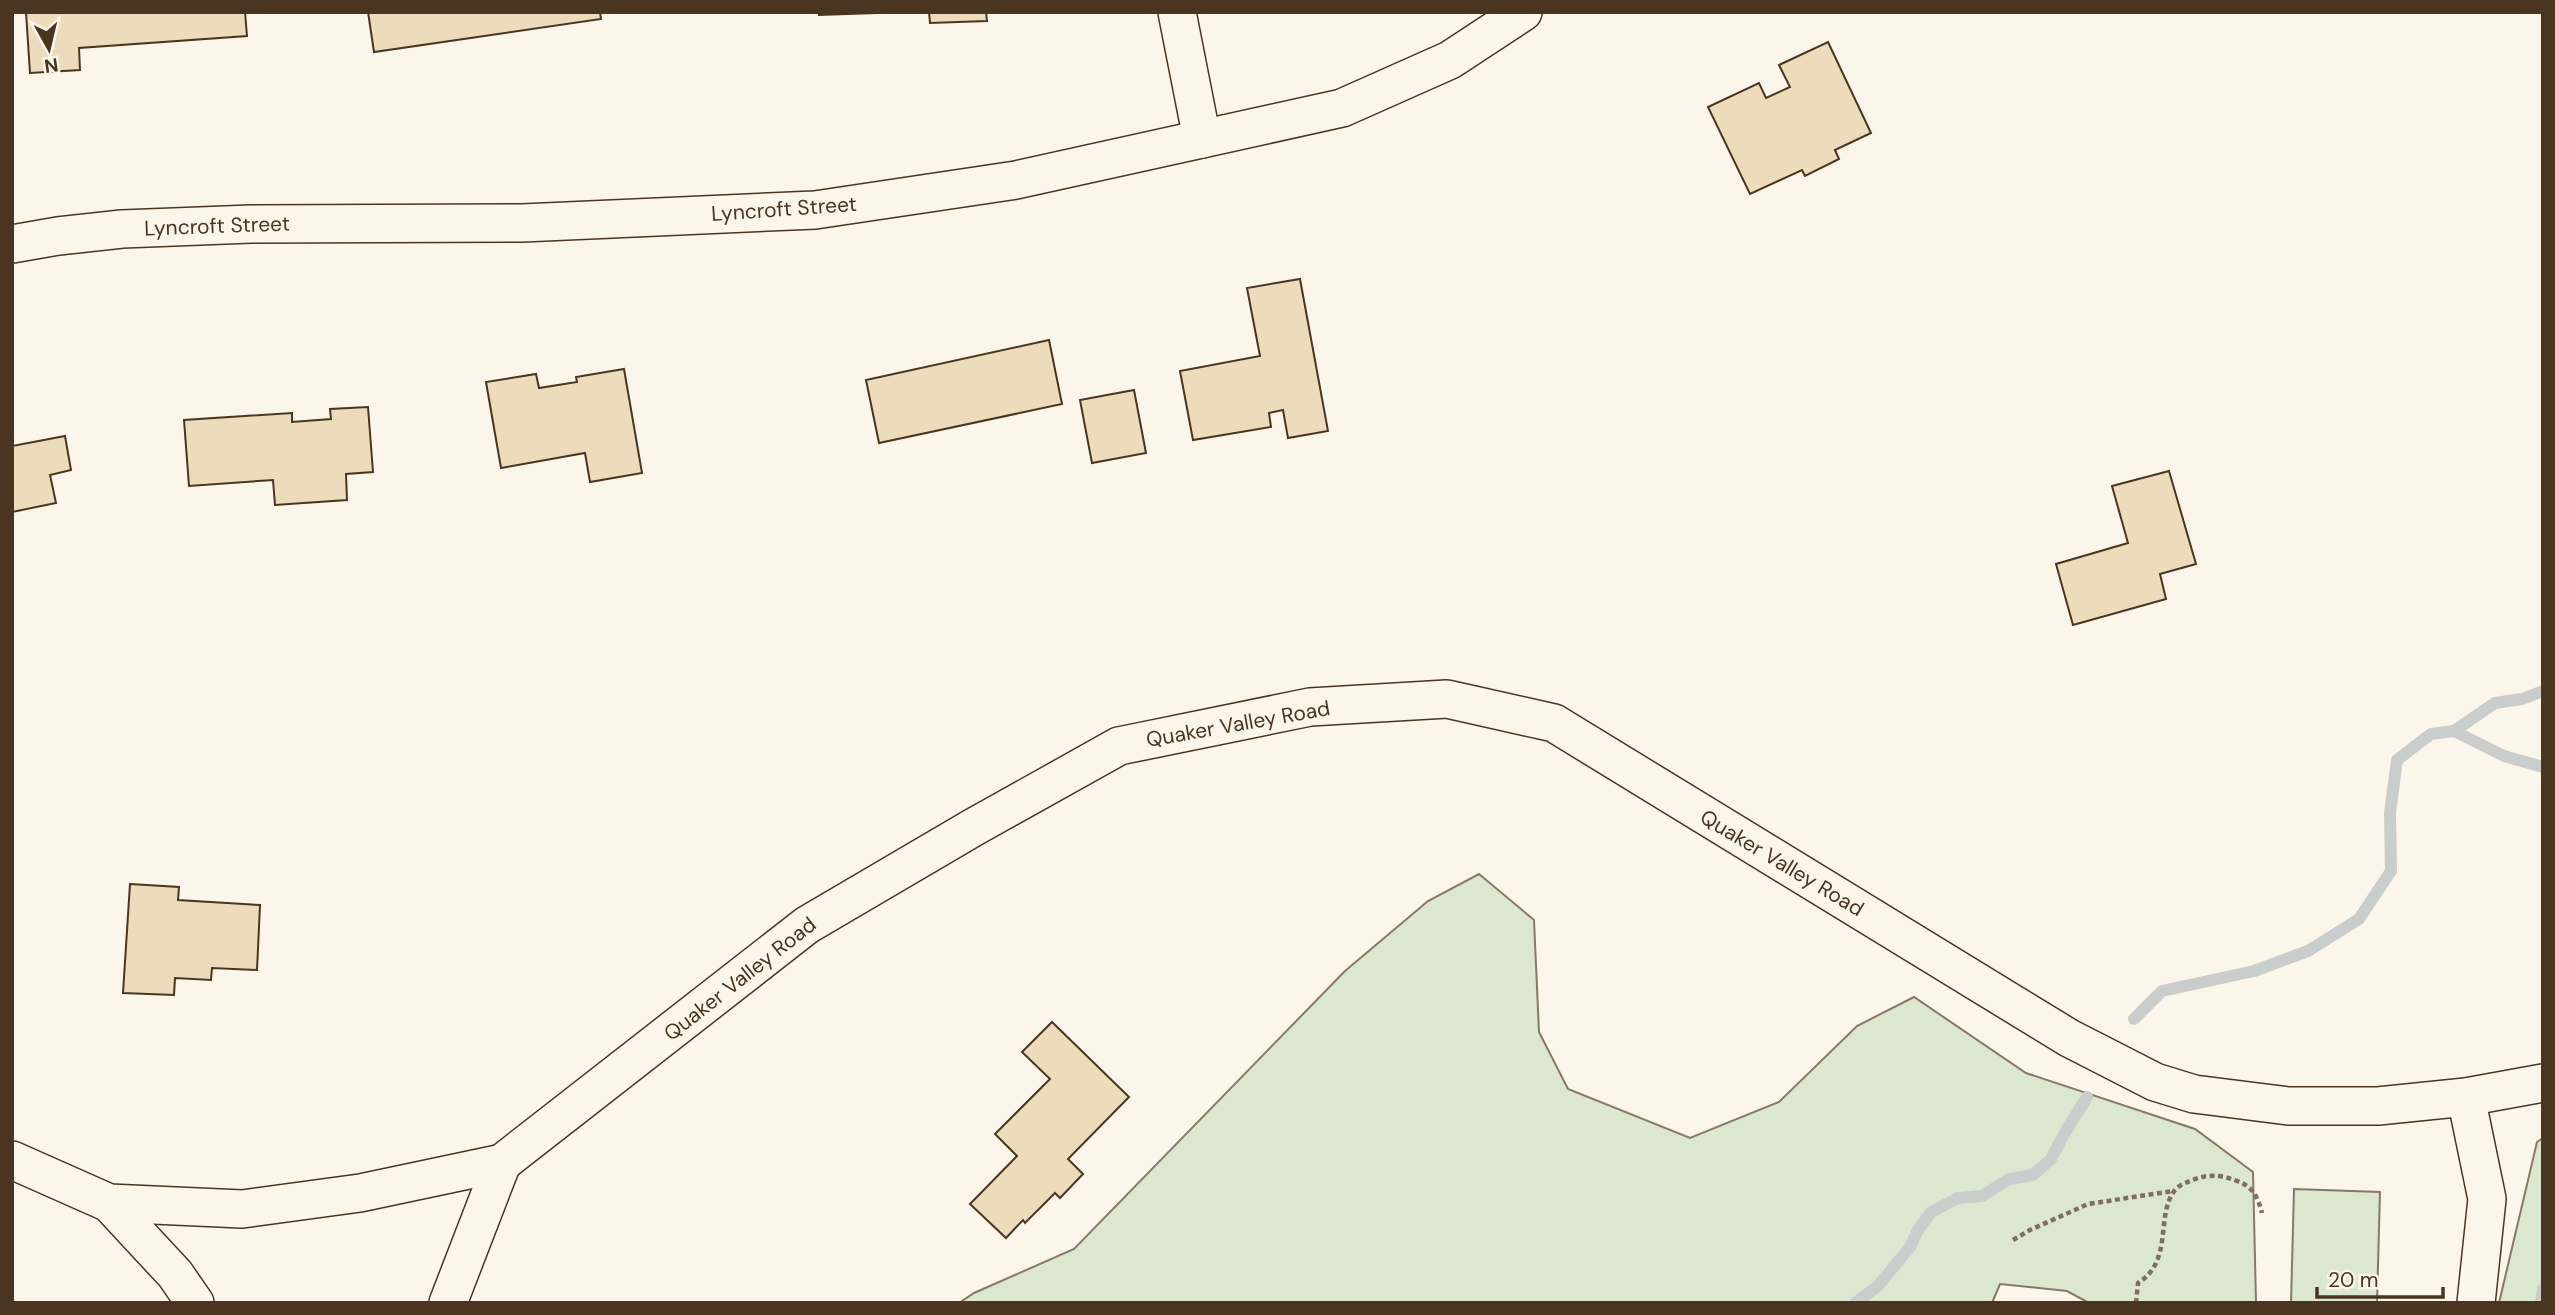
<svg xmlns="http://www.w3.org/2000/svg" width="2555" height="1315" viewBox="0 0 2555 1315" font-family="'DM Sans',sans-serif">
	<rect width="100%" height="100%" fill="#fbf6e9"/>
	<g fill="#dce7d0" stroke="#887966" stroke-width="2">
		<polygon points="1479,874 1534,920 1539,1032 1568,1089 1690,1138 1779,1102 1857,1026 1914,997 2026,1073 2195,1129 2253,1172 2256,1303 2089,1303 2067,1291 2000,1284 1992,1303 959,1303 974,1293 1074,1249 1345,971 1428,901"/>
		<polygon points="2543,1138 2543,1303 2499,1303 2537,1142"/>
		<polygon points="2294,1189 2380,1192 2377,1303 2291,1303"/>
	</g>
	<g fill="none" stroke-linecap="round" stroke-linejoin="round">
		<g stroke="#c9cecd" stroke-width="12">
			<polyline points="2454,731 2504,756 2543,767"/>
			<polyline points="2134,1019 2162,991 2254,971 2308,951 2359,919 2391,871 2390,813 2397,760 2431,734 2454,731 2495,703 2522,699 2543,691"/>
			<polyline points="1855,1303 1878,1286 1910,1247 1918,1230 1931,1212 1958,1198 1982,1196 2009,1179 2033,1175 2051,1159 2064,1134 2087,1097"/>
			<polyline points="2541,1303 2543,1289"/>
		</g>
	</g>
	<g fill="#ecdcbc" stroke="#4a3520" stroke-width="2">
		<polygon points="26,12 245,12 247,36 79,48 80,70 30,73"/>
		<polygon points="368,12 600,12 601,19 374,52"/>
		<polygon points="818,12 876,12 876,13 819,15"/>
		<polygon points="929,12 986,12 987,21 930,23"/>
		<polygon points="1828,42 1871,133 1835,150 1839,159 1805,176 1802,170 1750,194 1708,107 1759,83 1766,98 1790,87 1779,65"/>
		<polygon points="1300,279 1328,431 1288,438 1283,410 1269,413 1271,427 1193,440 1180,371 1260,356 1247,288"/>
		<polygon points="1049,340 1062,404 879,443 866,380"/>
		<polygon points="624,369 642,473 590,482 585,453 501,468 486,382 536,374 539,388 577,382 576,377"/>
		<polygon points="1134,390 1146,453 1092,463 1080,400"/>
		<polygon points="368,407 373,472 346,474 347,500 275,505 273,480 189,486 184,420 292,413 292,422 331,419 330,409"/>
		<polygon points="65,436 71,470 50,475 56,503 12,512 12,446"/>
		<polygon points="2169,471 2196,564 2160,574 2166,599 2073,625 2056,564 2128,543 2112,486"/>
		<polygon points="130,884 179,887 178,900 260,905 257,970 212,968 211,980 175,978 174,995 123,993"/>
		<polygon points="1052,1022 1129,1097 1068,1159 1083,1174 1060,1198 1055,1193 1025,1223 1023,1220 1006,1238 970,1204 1017,1156 995,1134 1050,1079 1022,1052"/>
	</g>
	<g fill="none" stroke-linecap="round" stroke-linejoin="round">
		<defs>
			<g id="street">
				<polyline points="1177,12 1202,139"/>
				<polyline points="12,244 58,236 122,229 251,224 522,223 815,210 1016,180 1342,108 1450,60 1523,12"/>
				<polyline points="2466,1097 2487,1199 2476,1303"/>
				<polyline points="12,1160 109,1203 242,1209 360,1193 502,1163 807,925 974,827 1119,746 1310,707 1447,699 1554,723 2069,1038 2155,1082 2194,1094 2288,1106 2378,1106 2466,1097 2543,1083"/>
				<polyline points="109,1203 175,1274 195,1303"/>
				<polyline points="448,1303 502,1163"/>
			</g>
		</defs>
		<use href="#street" stroke="#4a3520" stroke-width="40"/>
		<g stroke="#7f6f5c" stroke-width="4.5" stroke-dasharray="5 3.5" stroke-linecap="butt">
			<polyline points="2013,1240 2030,1230 2088,1204 2173,1191"/>
			<path d="M2136 1303 2138 1283C2174 1261 2155 1215 2175 1190 2180 1184 2188 1182 2195 1179 2210 1174 2222 1175 2237 1181 2253 1186 2258 1198 2262 1213"/>
		</g>
		<use href="#street" stroke="#fbf6e9" stroke-width="37"/>
	</g>
	<g text-anchor="middle" dominant-baseline="central" stroke-width="5" stroke-linejoin="round" paint-order="stroke">
		<g font-size="21" fill="#4a3520" stroke="#fbf6e9">
			<text transform="translate(784 209) rotate(-4)">Lyncroft Street</text>
			<text transform="translate(217 226) rotate(-2)">Lyncroft Street</text>
			<text transform="translate(1238 724) rotate(-10)">Quaker Valley Road</text>
			<text transform="translate(1782 863) rotate(31)">Quaker Valley Road</text>
			<text transform="translate(740 979) rotate(-38)">Quaker Valley Road</text>
		</g>
	</g>
	<rect width="2555" height="1315" fill="none" stroke="#4a3520" stroke-width="28"/>
	<g transform="translate(49 49) rotate(172)" stroke="#fbf6e9" stroke-width="5" paint-order="stroke">
	<path d="M0-5L12 26L0 18L-12 26Z" fill="#4a3520"/>
	<text y="-10" font-size="19" font-weight="bold" text-anchor="middle" fill="#4a3520">N</text>
	</g>
	<path d="M2317 1287v10h126v-10" fill="none" stroke="#4a3520" stroke-width="3.5"/>
	<text x="2328" y="1287" font-size="21" fill="#4a3520" stroke="#fbf6e9" stroke-width="5" paint-order="stroke">20 m</text>
</svg>
